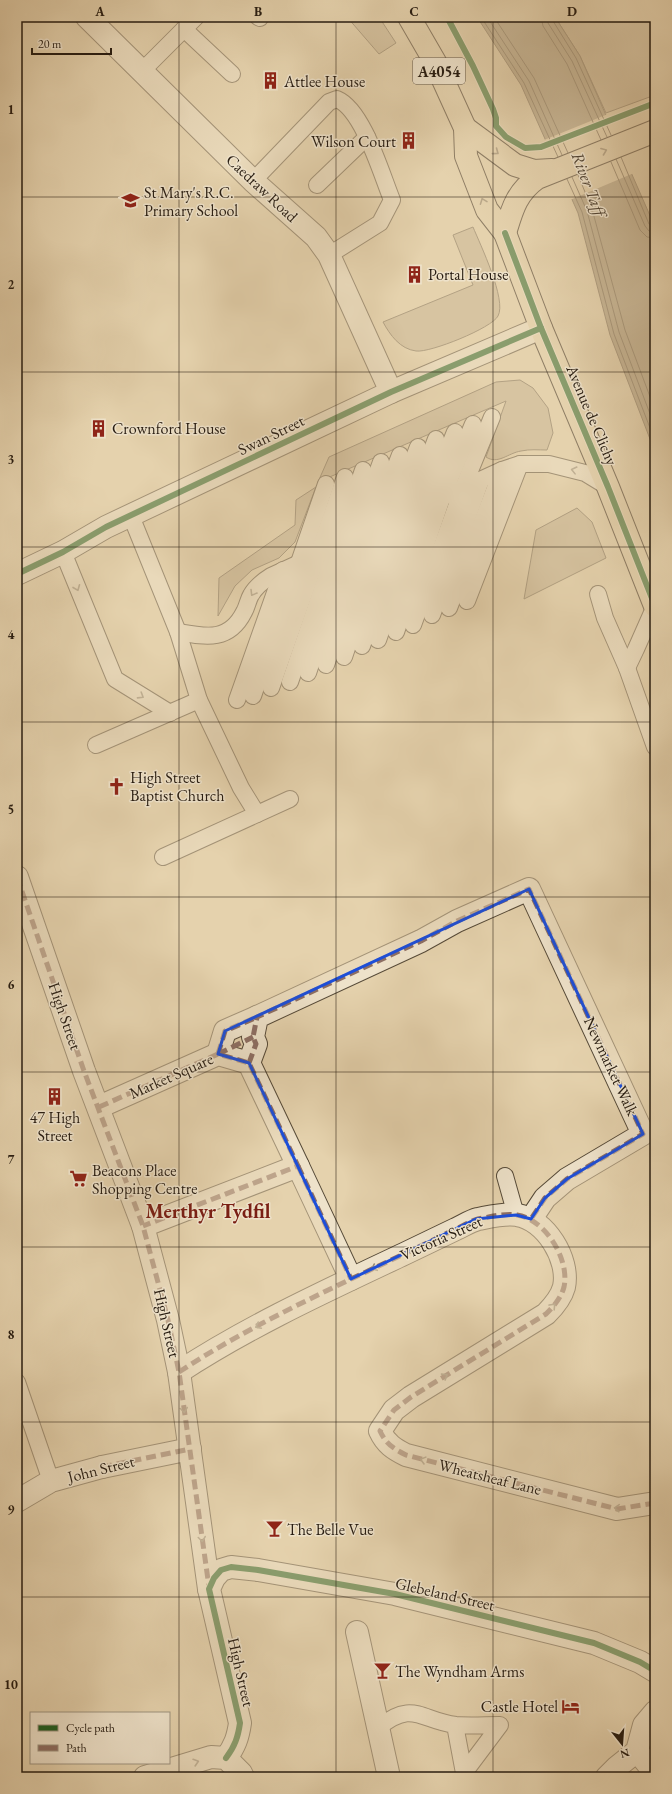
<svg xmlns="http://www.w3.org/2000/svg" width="672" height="1794" viewBox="0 0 672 1794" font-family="'EB Garamond',serif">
	<rect width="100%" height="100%" fill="#e5d2ad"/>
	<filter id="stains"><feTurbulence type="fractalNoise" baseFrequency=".005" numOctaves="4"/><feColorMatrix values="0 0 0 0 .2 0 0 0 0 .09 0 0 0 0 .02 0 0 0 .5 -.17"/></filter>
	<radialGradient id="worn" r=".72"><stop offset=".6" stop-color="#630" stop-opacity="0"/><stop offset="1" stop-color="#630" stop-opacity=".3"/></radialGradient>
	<g fill="#c5b392" stroke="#766852">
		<polygon points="347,17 379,17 396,43 379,54"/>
		<polygon points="555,17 655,17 655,95 606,113 580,56"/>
		<path d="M473 227C480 244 507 300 498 316 492 328 430 353 416 351 400 349 390 335 383 322L473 285 453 235Z"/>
		<path d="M520 380 533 388 548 408 553 433 547 450C538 450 530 449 521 451 508 453 498 465 486 457L506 401 318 482 329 457 496 382Z"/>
		<polygon points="316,487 295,542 279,558 252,570 235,586 218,616 219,578 295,525 296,500"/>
		<polygon points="577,508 592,522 606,558 524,599 536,530"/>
	</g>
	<polygon fill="#a49478" stroke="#72644f" points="477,17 555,17 580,56 655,227 655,452 610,335 578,213 521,85"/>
	<polygon fill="#e5d2ad" points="608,114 634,173 570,200 544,140"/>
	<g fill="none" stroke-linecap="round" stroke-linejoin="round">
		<g stroke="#665844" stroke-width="1">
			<polyline points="481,17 524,83 558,157"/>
			<polyline points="487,17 529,81 562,155"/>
			<polyline points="494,17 534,78 568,153"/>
			<polyline points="541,17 543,26 567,64 601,140"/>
			<polyline points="547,17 548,23 572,61 607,137"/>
			<polyline points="552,17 553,21 576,58 611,135"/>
			<polyline points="621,157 649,224 655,227"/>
			<polyline points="616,159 645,226 649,231 655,232"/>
			<polyline points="611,162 640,230 647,237 655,238"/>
			<polyline points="578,175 592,209 625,330 655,410"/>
			<polyline points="572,177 587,211 619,332 655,427"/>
			<polyline points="567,179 582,212 614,334 655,441"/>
		</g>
		<defs>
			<g id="service">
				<polyline points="258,17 260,18"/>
				<polyline points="184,29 232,74"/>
				<polyline points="142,71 196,17"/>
				<path d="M253 181 329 102 337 99C363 110 381 173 392 200L380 223 329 255"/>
				<polyline points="317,185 367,137"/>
				<polyline points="131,516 178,632 199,700 241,788 257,814"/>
				<polyline points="63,552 115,679 170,713"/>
				<polyline points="598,594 605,618 627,668 655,747"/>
				<polyline points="467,601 520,464"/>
				<polyline points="449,608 502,470"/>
				<polyline points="432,615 481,480"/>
				<polyline points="413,625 463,488 492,417"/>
				<path d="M178 632C206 637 229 642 244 612 247 607 248 600 251 595 256 586 263 581 271 576L502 470 520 464H549L585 473 608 487"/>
				<polyline points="396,632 442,498 473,424"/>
				<polyline points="378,640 425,506 455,432"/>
				<polyline points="362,646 408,513 436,439"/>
				<polyline points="344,657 389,522 418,447"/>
				<polyline points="326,665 371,530 400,455"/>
				<polyline points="627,668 636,649 655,606"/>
				<polyline points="308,673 353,538 381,462"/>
				<polyline points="290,682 363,470"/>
				<polyline points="271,688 345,477"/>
				<polyline points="253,696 326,484"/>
				<polyline points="237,700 283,570"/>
				<polyline points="96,745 199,700"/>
				<polyline points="163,857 290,799"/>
				<polyline points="505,1176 516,1215"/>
				<polyline points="17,1382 51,1481"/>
				<path d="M378 1728C413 1699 421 1721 456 1725 470 1726 486 1725 500 1725L464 1773 455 1725"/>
			</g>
			<g id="pedestrian">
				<polyline points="17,877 84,1071 143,1226 168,1320 179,1372 209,1589"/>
				<polyline points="218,1054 225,1031 257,1017"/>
				<polyline points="249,1063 256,1044 253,1037 257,1017 421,941 457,921 529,889 643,1134 567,1179 545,1198 531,1219"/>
				<polyline points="99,1107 218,1054 249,1063 298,1166 143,1226"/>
				<polyline points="298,1166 351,1279"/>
				<path d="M179 1372C249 1326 328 1290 404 1254 421 1246 439 1237 456 1229 463 1226 470 1221 478 1219 489 1217 505 1213 517 1215 545 1219 570 1259 564 1287 561 1298 554 1306 546 1314L411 1397 394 1410 380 1431C386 1444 394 1449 406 1455L617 1509 655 1503"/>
				<polyline points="102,1467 190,1449"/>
			</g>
			<g id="minor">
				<polyline points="87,17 253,181 316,237 329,255 391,392"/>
				<polyline points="17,574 63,552 106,527 391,392 541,328"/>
				<polyline points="17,1501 51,1481 102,1467"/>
				<polyline points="357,1632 389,1777"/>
				<polyline points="637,1751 655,1773"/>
				<path d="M226 1758C235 1746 238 1737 240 1723L209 1589 214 1578 221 1570 231 1567 258 1570 395 1594 594 1643 640 1662 655 1671"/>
				<polyline points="607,1777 617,1767 637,1751 644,1725 655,1712"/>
			</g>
			<polyline id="tertiary" points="145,1777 211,1757 226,1758 241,1773 243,1777"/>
			<g id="primary">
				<polyline points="409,17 435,62 465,128 466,156 487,210 505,233 541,328 608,487 655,606"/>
				<polyline points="465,128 515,165 534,171 552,170"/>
				<path d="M505 233C512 210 516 193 537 178L655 131"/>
			</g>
		</defs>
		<use href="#service" stroke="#564a38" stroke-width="18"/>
		<use href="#pedestrian" stroke="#564a38" stroke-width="24"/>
		<use href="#minor" stroke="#564a38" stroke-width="24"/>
		<use href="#tertiary" stroke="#564a38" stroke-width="24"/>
		<use href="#primary" stroke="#271c11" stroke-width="24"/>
		<use href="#service" stroke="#eee2ca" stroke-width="16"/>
		<use href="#pedestrian" stroke="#eee2ca" stroke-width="22"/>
		<use href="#minor" stroke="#eee2ca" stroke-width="22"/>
		<use href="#tertiary" stroke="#eee2ca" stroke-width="22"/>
		<use href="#primary" stroke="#e5d2ad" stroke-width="22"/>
		<g stroke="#8d6e63" stroke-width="5" stroke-dasharray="10 5" stroke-linecap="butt">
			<polyline points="17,877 84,1071 143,1226 168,1320 179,1372 209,1587"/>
			<polyline points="218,1054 225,1031 257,1017"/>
			<polyline points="218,1054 253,1037"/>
			<polyline points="249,1063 256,1044 253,1037 257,1017 421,941 457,921 529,889 643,1134 567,1179 545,1198 531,1219"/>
			<polyline points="99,1107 218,1054 249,1063 298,1166 143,1226"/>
			<polyline points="298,1166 351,1279"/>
			<path d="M179 1372C249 1326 328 1290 404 1254 421 1246 439 1237 456 1229 463 1226 470 1221 478 1219 489 1217 505 1213 517 1215 545 1219 570 1259 564 1287 561 1298 554 1306 546 1314L411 1397 394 1410 380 1431C386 1444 394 1449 406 1455L617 1509 655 1503"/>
			<polyline points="102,1467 190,1449"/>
		</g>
		<defs>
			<g id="cycleway">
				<polyline points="447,17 473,66 493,109 496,118 496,126 506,137 525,148 541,147 655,103"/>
				<polyline points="505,233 541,328 608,487 655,606"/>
				<polyline points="17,574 63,552 106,527 391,392 541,328"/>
				<path d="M226 1758C235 1746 238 1737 240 1723L209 1589 214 1578 221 1570 231 1567 258 1570 395 1594 594 1643 640 1662 655 1671"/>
			</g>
		</defs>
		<use href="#cycleway" stroke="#eee2ca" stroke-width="8"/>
		<use href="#cycleway" stroke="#1b5e20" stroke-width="6"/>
	</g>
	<defs><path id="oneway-chevron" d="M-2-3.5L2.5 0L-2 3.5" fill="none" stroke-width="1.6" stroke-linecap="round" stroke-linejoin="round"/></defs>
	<g stroke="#86775f">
		<use href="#oneway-chevron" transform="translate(604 151) rotate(-21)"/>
		<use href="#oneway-chevron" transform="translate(496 152) rotate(37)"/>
		<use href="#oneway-chevron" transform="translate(483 201) rotate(-111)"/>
	</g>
	<g stroke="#948977">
		<use href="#oneway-chevron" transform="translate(574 470) rotate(-166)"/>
		<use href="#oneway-chevron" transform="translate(77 588) rotate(68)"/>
		<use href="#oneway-chevron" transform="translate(253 593) rotate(121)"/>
		<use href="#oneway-chevron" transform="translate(141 696) rotate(32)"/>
		<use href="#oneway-chevron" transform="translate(374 1268) rotate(155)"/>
		<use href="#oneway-chevron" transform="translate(553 1306) rotate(-47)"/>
		<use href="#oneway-chevron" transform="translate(258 1326) rotate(153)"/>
		<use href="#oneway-chevron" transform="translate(445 1376) rotate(-32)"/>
		<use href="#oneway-chevron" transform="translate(184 1410) rotate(82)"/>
		<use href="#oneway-chevron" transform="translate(423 1460) rotate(-165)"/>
		<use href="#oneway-chevron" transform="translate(617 1508) rotate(-176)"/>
		<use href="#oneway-chevron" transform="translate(202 1539) rotate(82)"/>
		<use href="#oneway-chevron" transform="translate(196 1762) rotate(-17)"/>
	</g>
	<path d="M0 0H672V1794H0ZM529 889 643 1134 567 1179 545 1198 531 1219 516 1215 476 1219 351 1279 249 1063 218 1054 225 1031Z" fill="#e5d2ad" fill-opacity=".55" fill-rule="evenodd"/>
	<path fill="none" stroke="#1d4ed8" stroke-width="3" stroke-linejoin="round" d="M529 889 643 1134 567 1179 545 1198 531 1219 516 1215 476 1219 351 1279 249 1063 218 1054 225 1031Z"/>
	<path fill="none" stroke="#271c11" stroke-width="1" stroke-opacity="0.55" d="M179 17V1777M336 17V1777M493 17V1777M17 197H655M17 372H655M17 547H655M17 722H655M17 897H655M17 1072H655M17 1247H655M17 1422H655M17 1597H655"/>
	<defs>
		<symbol id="building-bare" viewBox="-9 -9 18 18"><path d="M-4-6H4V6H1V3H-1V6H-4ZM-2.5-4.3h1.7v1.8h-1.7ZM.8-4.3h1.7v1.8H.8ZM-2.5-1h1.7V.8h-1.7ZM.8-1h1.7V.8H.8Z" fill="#8f2418" stroke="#eee2ca" stroke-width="2.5" paint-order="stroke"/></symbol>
		<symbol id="school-bare" viewBox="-9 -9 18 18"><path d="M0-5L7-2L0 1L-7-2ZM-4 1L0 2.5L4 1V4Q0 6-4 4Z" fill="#8f2418" stroke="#eee2ca" stroke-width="2.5" paint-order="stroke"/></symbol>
		<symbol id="church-bare" viewBox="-9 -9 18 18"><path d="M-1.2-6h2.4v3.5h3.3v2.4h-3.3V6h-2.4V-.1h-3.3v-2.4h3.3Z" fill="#8f2418" stroke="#eee2ca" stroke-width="2.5" paint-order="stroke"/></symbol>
		<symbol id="supermarket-bare" viewBox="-9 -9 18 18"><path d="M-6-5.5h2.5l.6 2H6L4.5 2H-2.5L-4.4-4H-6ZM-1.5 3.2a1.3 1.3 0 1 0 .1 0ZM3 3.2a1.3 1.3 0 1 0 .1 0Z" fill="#8f2418" stroke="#eee2ca" stroke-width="2.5" paint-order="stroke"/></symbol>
		<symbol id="bar-bare" viewBox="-9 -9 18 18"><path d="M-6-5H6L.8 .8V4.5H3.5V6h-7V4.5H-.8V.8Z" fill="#8f2418" stroke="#eee2ca" stroke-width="2.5" paint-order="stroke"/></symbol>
		<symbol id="hotel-bare" viewBox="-9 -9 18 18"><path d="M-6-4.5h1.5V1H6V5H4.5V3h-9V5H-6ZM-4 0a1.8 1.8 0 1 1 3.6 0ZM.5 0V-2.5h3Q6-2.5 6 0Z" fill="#8f2418" stroke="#eee2ca" stroke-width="2.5" paint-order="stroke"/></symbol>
	</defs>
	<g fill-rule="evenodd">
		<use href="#building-bare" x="258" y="68" width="25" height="25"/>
		<use href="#building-bare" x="396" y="128" width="25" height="25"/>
		<use href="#school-bare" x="118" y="188" width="25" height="25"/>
		<use href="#building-bare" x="402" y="262" width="25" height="25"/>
		<use href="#building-bare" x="86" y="416" width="25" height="25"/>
		<use href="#church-bare" x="104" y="774" width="25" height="25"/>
		<use href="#building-bare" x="42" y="1084" width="25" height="25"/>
		<use href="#supermarket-bare" x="66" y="1166" width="25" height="25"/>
		<use href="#bar-bare" x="262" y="1516" width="25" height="25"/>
		<use href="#bar-bare" x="370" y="1658" width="25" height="25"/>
		<use href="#hotel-bare" x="558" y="1694" width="25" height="25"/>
	</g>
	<g text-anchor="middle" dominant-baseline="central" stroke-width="3" stroke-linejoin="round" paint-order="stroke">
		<rect fill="#eee2ca" stroke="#635748" stroke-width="1" x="413" y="58" width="52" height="26" rx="3"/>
		<g font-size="15" font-weight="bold" fill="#271c11">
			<text x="439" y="71">A4054</text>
		</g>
		<g font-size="16" fill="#271c11" stroke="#eee2ca" text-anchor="start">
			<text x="284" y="81">Attlee House</text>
			<text x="396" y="141" text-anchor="end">Wilson Court</text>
			<text x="144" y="192">St Mary's R.C.<tspan x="144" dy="18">Primary School</tspan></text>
			<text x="428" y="274">Portal House</text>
			<text x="112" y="428">Crownford House</text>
			<text x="130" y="777">High Street<tspan x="130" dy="18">Baptist Church</tspan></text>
			<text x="55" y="1117" text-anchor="middle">47 High<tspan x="55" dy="18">Street</tspan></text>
			<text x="92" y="1170">Beacons Place<tspan x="92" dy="18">Shopping Centre</tspan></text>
			<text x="287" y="1529">The Belle Vue</text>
			<text x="395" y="1671">The Wyndham Arms</text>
			<text x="558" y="1706" text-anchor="end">Castle Hotel</text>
		</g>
		<g font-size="16" fill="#271c11" stroke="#eee2ca">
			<text transform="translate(262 188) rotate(43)">Caedraw Road</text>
			<text transform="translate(592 415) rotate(67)">Avenue de Clichy</text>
			<text transform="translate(271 435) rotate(-26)">Swan Street</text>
			<text transform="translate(65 1016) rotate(71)">High Street</text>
			<text transform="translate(611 1066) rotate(65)">Newmarket Walk</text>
			<text transform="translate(171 1076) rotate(-24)">Market Square</text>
			<text transform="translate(441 1238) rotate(-24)">Victoria Street</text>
			<text transform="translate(167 1323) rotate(77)">High Street</text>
			<text transform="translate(101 1469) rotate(-14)">John Street</text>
			<text transform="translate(490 1477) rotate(14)">Wheatsheaf Lane</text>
			<text transform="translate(445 1594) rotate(13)">Glebeland Street</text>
			<text transform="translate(241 1672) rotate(77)">High Street</text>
		</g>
		<g font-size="17" font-style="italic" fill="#534635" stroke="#eee2ca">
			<text transform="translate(589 184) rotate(69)">River Taff</text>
		</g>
		<g font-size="20" font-weight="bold" fill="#7a1f14" stroke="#eee2ca">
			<text x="208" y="1211">Merthyr Tydfil</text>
		</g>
	</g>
	<rect width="672" height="1794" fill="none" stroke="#e5d2ad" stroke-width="44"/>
	<rect x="30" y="1712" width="140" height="52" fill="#eee2ca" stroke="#9e9380"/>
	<rect x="38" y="1725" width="20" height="6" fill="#1b5e20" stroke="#9e9380"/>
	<text x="66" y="1732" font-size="12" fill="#271c11">Cycle path</text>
	<rect x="38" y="1745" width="20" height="6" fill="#8d6e63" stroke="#9e9380"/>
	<text x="66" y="1752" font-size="12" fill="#271c11">Path</text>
	<g transform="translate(622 1744) rotate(163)" stroke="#eee2ca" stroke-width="3" paint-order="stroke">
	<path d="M0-3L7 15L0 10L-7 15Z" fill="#271c11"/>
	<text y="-6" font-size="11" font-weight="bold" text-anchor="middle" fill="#271c11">N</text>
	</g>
	<path d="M32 48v6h79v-6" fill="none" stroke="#271c11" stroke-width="2"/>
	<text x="38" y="48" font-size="12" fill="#271c11" stroke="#eee2ca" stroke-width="3" paint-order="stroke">20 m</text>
	<rect x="22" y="22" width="628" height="1750" fill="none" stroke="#271c11" stroke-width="1.5"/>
	<g font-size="13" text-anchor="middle" font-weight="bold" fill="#271c11">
		<text x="100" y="16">A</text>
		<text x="258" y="16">B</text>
		<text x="414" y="16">C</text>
		<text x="572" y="16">D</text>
		<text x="11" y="114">1</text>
		<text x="11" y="289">2</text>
		<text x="11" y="464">3</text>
		<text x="11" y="639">4</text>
		<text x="11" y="814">5</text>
		<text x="11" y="989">6</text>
		<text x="11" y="1164">7</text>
		<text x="11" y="1339">8</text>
		<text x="11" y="1514">9</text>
		<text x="11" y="1689">10</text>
	</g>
	<rect width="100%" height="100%" filter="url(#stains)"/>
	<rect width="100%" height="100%" fill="url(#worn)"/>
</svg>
